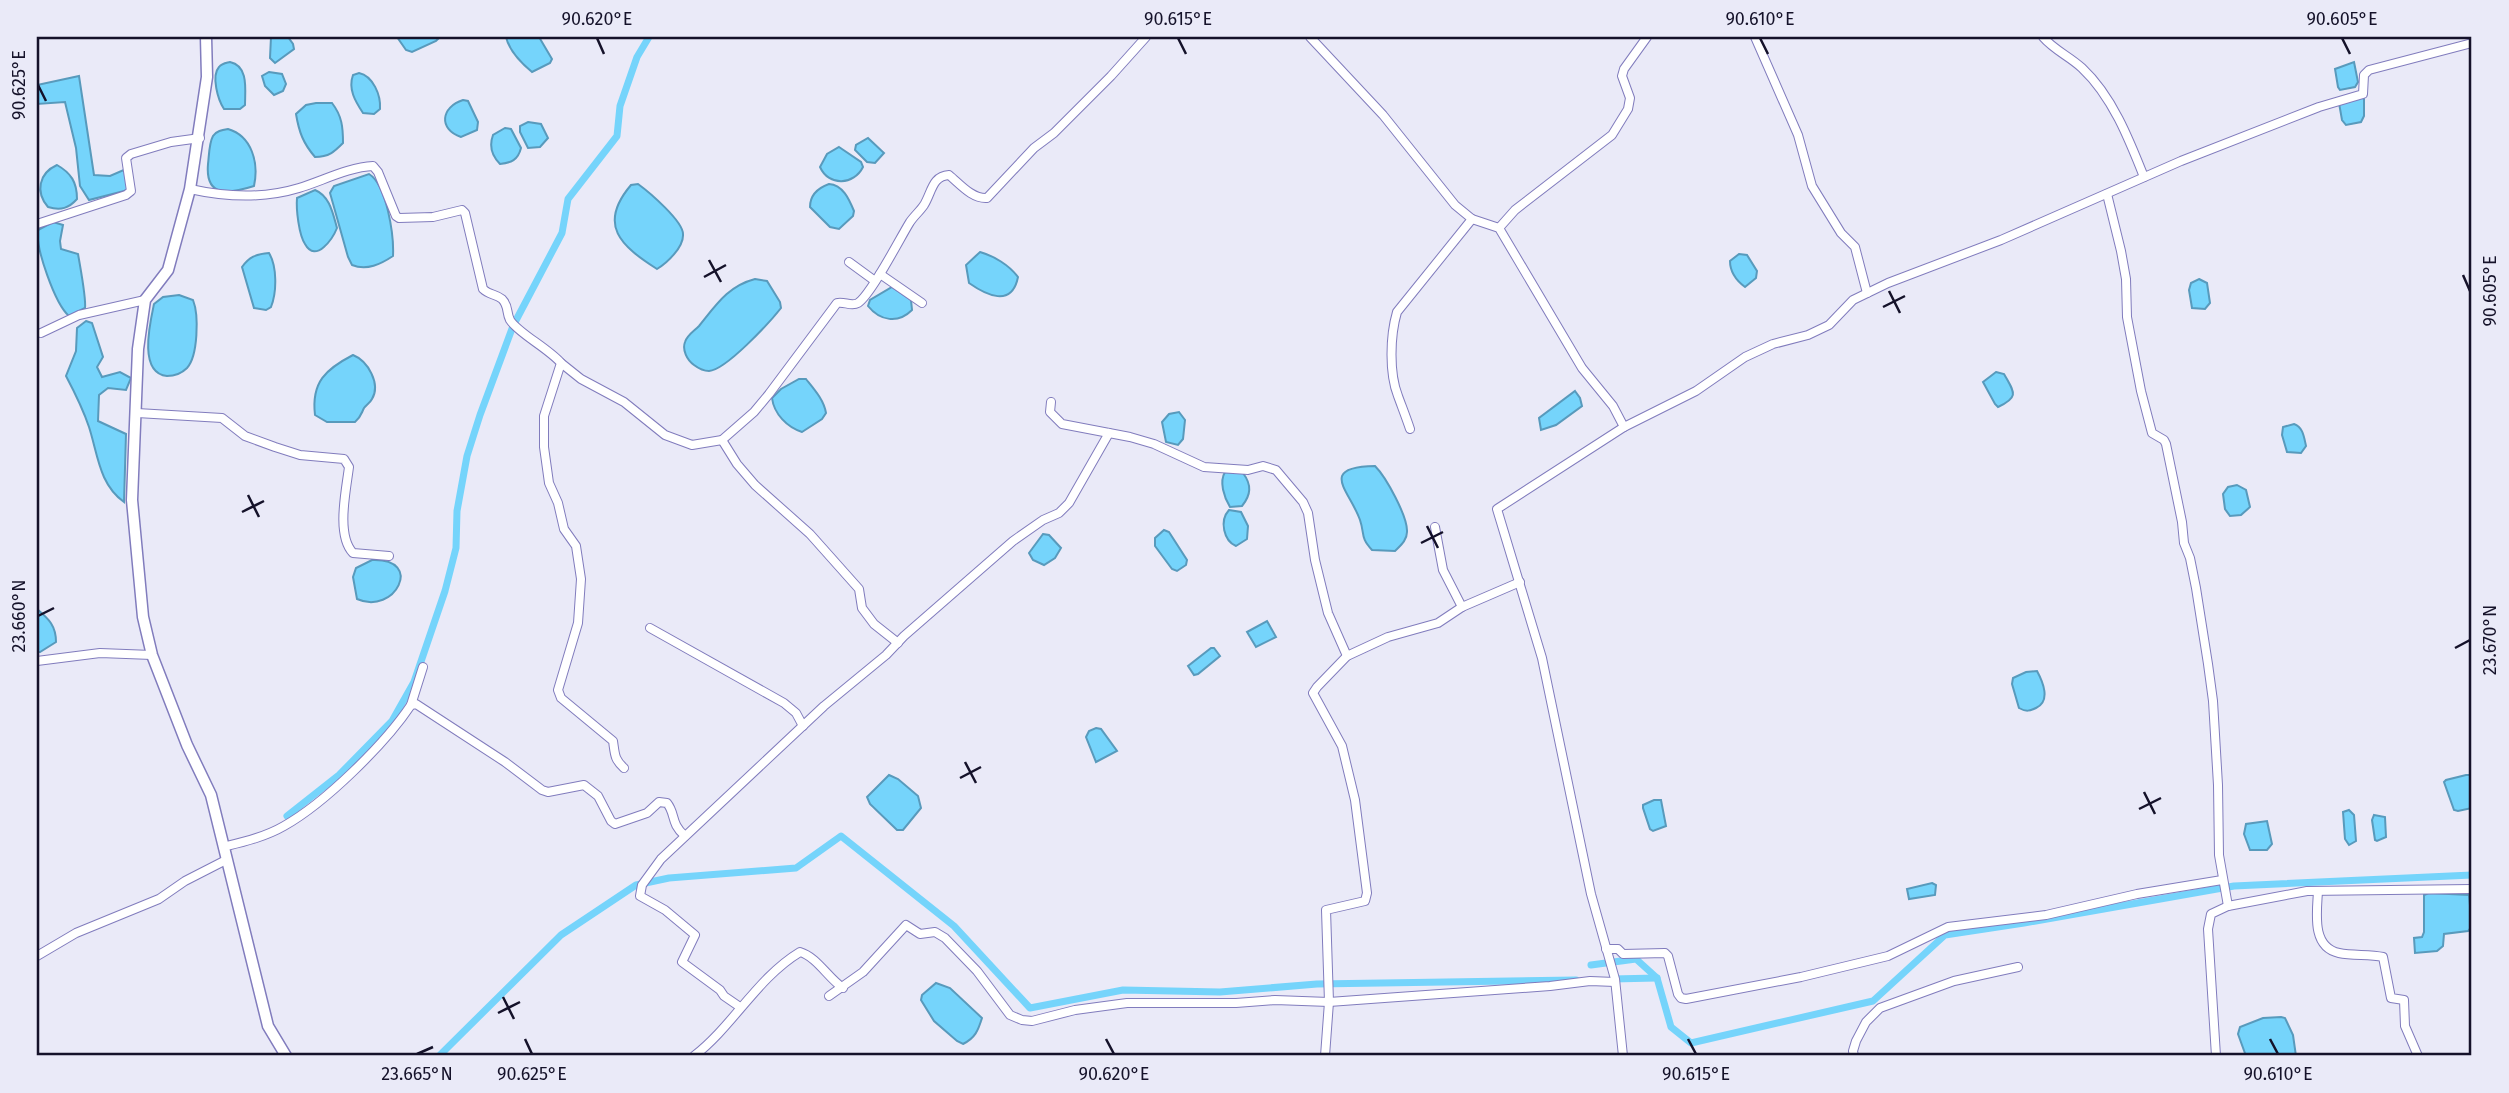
<svg xmlns="http://www.w3.org/2000/svg" width="2509" height="1093" viewBox="0 0 2509 1093" font-family="'Fira Sans',sans-serif">
	<rect width="100%" height="100%" fill="#eaeaf8"/>
	<g fill="#75d4fb" stroke="#589abc" stroke-width="2">
		<polygon points="271,37 288,37 293,44 294,49 275,63 270,58"/>
		<polygon points="397,37 440,37 436,41 412,52 406,50"/>
		<path d="M506 37H539L552 59 550 63 532 72C521 63 509 50 506 37Z"/>
		<path d="M230 62C249 66 245 90 245 105L240 109H224C218 100 211 76 219 67 222 63 226 63 230 62Z"/>
		<polygon points="2354,62 2358,82 2355,87 2340,90 2338,87 2335,69"/>
		<polygon points="269,72 282,74 286,84 283,91 274,95 265,86 262,76"/>
		<path d="M359 73C373 76 381 95 380 109L374 114 363 113C355 101 348 89 353 75Z"/>
		<polygon points="79,76 94,175 110,176 126,169 128,190 89,200 80,186 76,148 65,102 37,104 37,85"/>
		<polygon points="2361,97 2364,99 2364,116 2361,122 2346,125 2342,120 2339,103"/>
		<path d="M463 100 468 101 478 122 477 130 461 137C438 129 441 107 463 100Z"/>
		<path d="M316 103H332C342 116 343 127 343 143 334 152 329 157 315 157 303 143 299 132 296 114L306 105Z"/>
		<polygon points="528,122 541,124 548,138 540,147 528,148 520,132 520,126"/>
		<path d="M505 128 511 129 521 148C518 160 511 163 500 164 491 155 489 146 493 135Z"/>
		<path d="M228 129C252 136 259 163 254 186 229 194 205 198 208 164 209 156 209 143 213 136 216 131 222 130 228 129Z"/>
		<polygon points="868,138 884,153 875,163 867,162 855,150 856,145"/>
		<path d="M839 147 861 162 863 167C854 185 829 187 820 167L827 154Z"/>
		<path d="M57 165C71 173 77 182 77 199 69 208 61 211 48 207 35 192 39 173 57 165Z"/>
		<path d="M369 174C387 185 394 236 393 256 381 264 367 271 352 265L348 257 330 193 334 186Z"/>
		<path d="M638 184C649 192 683 221 683 234 684 247 667 263 657 269 621 246 597 225 631 185Z"/>
		<path d="M829 184C843 185 849 199 854 211L853 216 839 229 830 227 810 207C810 195 818 188 829 184Z"/>
		<path d="M315 190C330 196 333 214 337 228 333 238 316 264 305 244 299 235 296 210 297 198Z"/>
		<path d="M53 222 63 225 60 241 61 249 78 254C80 265 86 300 85 308L69 316C55 304 35 247 38 230Z"/>
		<path d="M980 252C994 256 1009 265 1018 277 1012 308 986 295 969 283L966 265Z"/>
		<path d="M269 253C277 266 277 292 271 307L266 310 254 308 242 267C249 257 256 254 269 253Z"/>
		<path d="M1739 254 1747 255 1757 271 1756 278 1745 287C1737 281 1730 272 1730 261Z"/>
		<path d="M755 279 767 281 780 302 781 308C770 322 726 370 709 371 703 371 698 368 694 365 687 360 682 350 685 342 687 335 694 331 699 326 716 305 728 286 755 279Z"/>
		<polygon points="2199,279 2207,283 2210,303 2205,309 2192,308 2189,290 2191,283"/>
		<path d="M892 287 911 300 912 310C898 324 880 321 868 306L870 300Z"/>
		<path d="M179 295 193 300C199 315 198 356 187 368 181 374 175 376 167 376 138 373 150 323 154 304L163 297Z"/>
		<path d="M86 321 92 323 103 357 97 367 102 377 120 372 131 378 126 390 108 388 99 395 98 421 126 434 124 502C99 484 98 455 89 427 83 409 75 393 66 376L76 351 77 328Z"/>
		<path d="M353 355C368 361 381 384 372 399 370 403 366 405 364 408 361 414 361 417 355 422H327L315 415C311 382 326 369 353 355Z"/>
		<path d="M1996 372 2004 374C2014 392 2020 397 1998 407L1995 404 1983 382Z"/>
		<path d="M799 379H806C814 389 824 400 826 413L822 419 802 432C787 427 774 414 772 398L781 389Z"/>
		<polygon points="1575,391 1580,398 1582,406 1556,425 1541,430 1539,418"/>
		<polygon points="1179,412 1185,420 1183,439 1178,445 1166,442 1162,422 1169,414"/>
		<path d="M2294 424C2303 427 2304 437 2306 446L2301 453 2287 452 2282 435 2283 427Z"/>
		<path d="M1375 466C1386 477 1408 517 1407 532 1407 540 1401 545 1395 551L1372 550C1360 537 1365 535 1360 520 1350 491 1317 467 1375 466Z"/>
		<path d="M1225 472 1243 473C1252 485 1251 495 1242 506L1230 507C1224 497 1219 482 1225 472Z"/>
		<polygon points="2237,485 2246,490 2250,507 2241,515 2230,516 2225,509 2223,494 2228,487"/>
		<path d="M1229 510 1241 512 1248 526 1247 539 1236 546C1224 541 1219 521 1229 510Z"/>
		<polygon points="1164,530 1169,532 1187,560 1186,565 1177,571 1172,569 1155,546 1155,538"/>
		<polygon points="1043,534 1049,535 1061,548 1055,558 1044,565 1033,560 1029,553"/>
		<path d="M372 560C425 558 395 616 357 599L353 577 356 568Z"/>
		<path d="M37 609C49 619 56 626 56 642L40 652H37Z"/>
		<polygon points="1267,621 1276,637 1256,647 1247,632"/>
		<polygon points="1211,648 1214,648 1220,656 1198,674 1194,675 1188,666"/>
		<path d="M2037 671C2043 682 2051 701 2036 708 2030 711 2026 712 2019 708L2012 684 2013 678 2026 672Z"/>
		<polygon points="1096,728 1101,729 1117,751 1096,762 1086,737 1089,731"/>
		<polygon points="889,775 898,779 918,796 921,808 903,830 897,830 870,804 867,797"/>
		<polygon points="2466,775 2472,775 2472,808 2458,811 2454,810 2444,782 2446,780"/>
		<polygon points="1654,800 1661,800 1666,826 1653,831 1650,829 1643,808 1643,805"/>
		<polygon points="2349,810 2354,815 2356,841 2349,845 2345,839 2343,812"/>
		<polygon points="2374,815 2385,817 2386,837 2377,841 2375,840 2372,820"/>
		<polygon points="2267,821 2272,844 2267,850 2250,850 2244,834 2246,824"/>
		<polygon points="1932,883 1936,885 1935,895 1909,899 1907,889"/>
		<polygon points="2429,893 2469,895 2472,926 2468,931 2444,934 2443,946 2437,951 2415,953 2414,938 2422,937 2424,932 2424,895"/>
		<path d="M936 983 950 988 982 1018C978 1031 975 1038 963 1044L957 1041 934 1021 921 1000 922 995Z"/>
		<polygon points="2281,1017 2285,1018 2293,1035 2296,1056 2246,1056 2238,1034 2240,1027 2263,1018"/>
	</g>
	<g fill="none" stroke-linecap="round" stroke-linejoin="round">
		<g stroke="#75d4fb" stroke-width="7">
			<polyline points="287,816 339,775 392,721 414,682 445,591 456,548 457,511 467,456 480,415 513,326 562,233 568,199 617,136 620,106 637,57 649,37"/>
			<polyline points="1591,965 1636,959 1657,978 1671,1027 1691,1043 1873,1001 1945,935 2024,923 2234,886 2472,875"/>
			<polyline points="1612,979 1657,978"/>
			<polyline points="439,1056 561,935 636,885 669,878 796,868 841,836 954,926 1030,1008 1123,990 1220,992 1317,984 1576,980"/>
		</g>
		<defs>
			<g id="street">
				<polyline points="1310,37 1383,115 1455,205 1472,219 1499,228 1582,368 1613,406 1624,427"/>
				<polyline points="1755,37 1798,135 1812,186 1841,233 1855,247 1867,293"/>
				<path d="M2043 37C2054 50 2069 56 2082 68 2112 96 2129 139 2144 177"/>
				<path d="M190 189C226 197 263 199 299 188 322 181 349 167 373 166L378 172 396 216 399 218 433 217 462 210 465 213 483 289C489 295 496 294 502 299 509 306 506 312 510 320 518 333 548 348 561 363L544 416V447L549 483 558 503 564 529 576 546 581 579 578 623 558 690 561 698 613 741C615 754 614 759 624 768"/>
				<polyline points="2107,194 2121,251 2126,279 2127,317 2141,391 2152,433 2164,440 2166,444 2182,522 2184,543 2190,558 2196,588 2208,664 2213,701 2218,785 2219,855 2228,906"/>
				<polyline points="37,224 126,195 131,191 126,158 131,154 171,142 200,138"/>
				<polyline points="1499,228 1515,210 1612,135 1628,109 1630,98 1622,76 1624,69 1647,37"/>
				<polyline points="849,262 875,281"/>
				<polyline points="880,274 922,303"/>
				<polyline points="41,333 79,315 145,300"/>
				<polyline points="561,363 581,379 624,402 665,435 692,445 722,440"/>
				<polyline points="1051,402 1050,412 1062,424 1130,437 1154,444 1204,467 1248,470 1263,466 1276,470 1303,502 1308,513 1315,560 1328,613 1347,656"/>
				<path d="M137 413 222 418 245 436 275 447 300 455 344 459 349 467C346 491 336 535 353 553L389 556"/>
				<path d="M1410 429C1406 417 1402 407 1398 396 1389 373 1390 336 1397 312L1472 219"/>
				<polyline points="1435,527 1443,570 1462,607"/>
				<polyline points="650,628 784,703 796,713 803,726"/>
				<path d="M898 643 874 624 862 608 859 589 810 534 755 485 737 464 722 440 754 412 769 394 837 303C844 301 851 307 858 303 871 295 900 238 910 222 914 216 920 211 924 205 932 192 932 176 949 175 960 184 972 199 987 198L1034 148 1054 133 1111 76 1146 37"/>
				<polyline points="37,661 100,653 152,655"/>
				<polyline points="411,705 423,667"/>
				<path d="M223 847C243 842 265 837 284 826 325 803 385 744 411 705L416 704 505 762 542 790 548 792 584 785 598 796 611 821 615 824 647 813 659 802 667 803C676 814 670 823 685 836"/>
				<path d="M2318 891C2317 912 2311 947 2339 953 2353 956 2369 954 2383 957L2391 998 2404 1000 2405 1026 2418 1056"/>
				<polyline points="1606,949 1618,949 1623,954 1665,953 1668,956 1678,994 1681,998 1686,999 1801,977 1888,956 1948,927 2046,915 2137,894 2222,880"/>
				<polyline points="37,956 76,933 159,899 185,881 226,860"/>
				<polyline points="829,996 863,972 906,925 920,934 935,932 945,938 977,971 1010,1015 1022,1020 1032,1021 1075,1010 1127,1003 1236,1003 1275,1000 1329,1002 1550,986 1590,981 1615,982"/>
				<polyline points="740,1007 724,996 720,990 682,962 695,935 665,910 640,896 642,885 661,859 824,706 886,655 904,636 1013,541 1043,520 1059,513 1069,503 1109,433"/>
				<path d="M694 1056C733 1026 757 978 800 952 817 957 828 978 843 988"/>
				<polyline points="1325,1056 1329,1002 1326,910 1365,901 1367,893 1355,800 1342,746 1313,693 1317,687 1347,656 1388,637 1438,623 1462,607 1520,582"/>
				<polyline points="1623,1056 1615,979 1591,894 1542,658 1497,509 1624,427 1696,391 1745,357 1773,344 1808,335 1829,325 1853,300 1888,283 2001,240 2181,161 2319,107 2363,94 2364,75 2369,70 2472,43"/>
				<polyline points="1854,1056 1853,1051 1856,1041 1866,1022 1880,1008 1954,981 2018,967"/>
				<polyline points="2216,1056 2208,929 2211,914 2228,906 2307,891 2472,889"/>
			</g>
			<polyline id="secondary" points="206,37 207,77 190,189 168,270 145,300 138,349 132,500 143,617 152,655 187,745 211,795 268,1026 286,1056"/>
		</defs>
		<use href="#street" stroke="#817cbd" stroke-width="10"/>
		<use href="#secondary" stroke="#817cbd" stroke-width="13"/>
		<use href="#street" stroke="#fff" stroke-width="8"/>
		<use href="#secondary" stroke="#fff" stroke-width="10"/>
	</g>
	<path fill="none" stroke="#15122a" stroke-width="2.5" d="M597 38 604 54M1178 38 1186 54M1760 38 1768 54M2342 38 2350 54M38 85 46 101M709 260 721 282M2463 275 2470 291M704 277 726 265M1889 291 1900 313M1883 307 1905 296M248 495 259 517M242 512 264 501M1427 526 1438 548M1421 543 1443 532M38 616 54 608M2455 648 2470 640M965 762 976 783M960 778 981 767M2144 792 2155 814M2139 809 2161 798M503 997 514 1019M498 1013 520 1002M525 1039 532 1054M1106 1039 1114 1054M1688 1039 1696 1054M2270 1039 2278 1054M417 1054 433 1047"/>
	<rect width="2509" height="1093" fill="none" stroke="#eaeaf8" stroke-width="77"/>
	<rect x="38" y="38" width="2432" height="1016" fill="none" stroke="#15122a" stroke-width="2.5"/>
	<g font-size="18" text-anchor="middle" fill="#15122a">
		<text x="597" y="25">90.620°E</text>
		<text x="1178" y="25">90.615°E</text>
		<text x="1760" y="25">90.610°E</text>
		<text x="2342" y="25">90.605°E</text>
		<text transform="translate(19 85) rotate(-90)" y="6">90.625°E</text>
		<text transform="translate(2490 291) rotate(-90)" y="6">90.605°E</text>
		<text transform="translate(19 616) rotate(-90)" y="6">23.660°N</text>
		<text transform="translate(2490 640) rotate(-90)" y="6">23.670°N</text>
		<text x="417" y="1080">23.665°N</text>
		<text x="532" y="1080">90.625°E</text>
		<text x="1114" y="1080">90.620°E</text>
		<text x="1696" y="1080">90.615°E</text>
		<text x="2278" y="1080">90.610°E</text>
	</g>
</svg>
